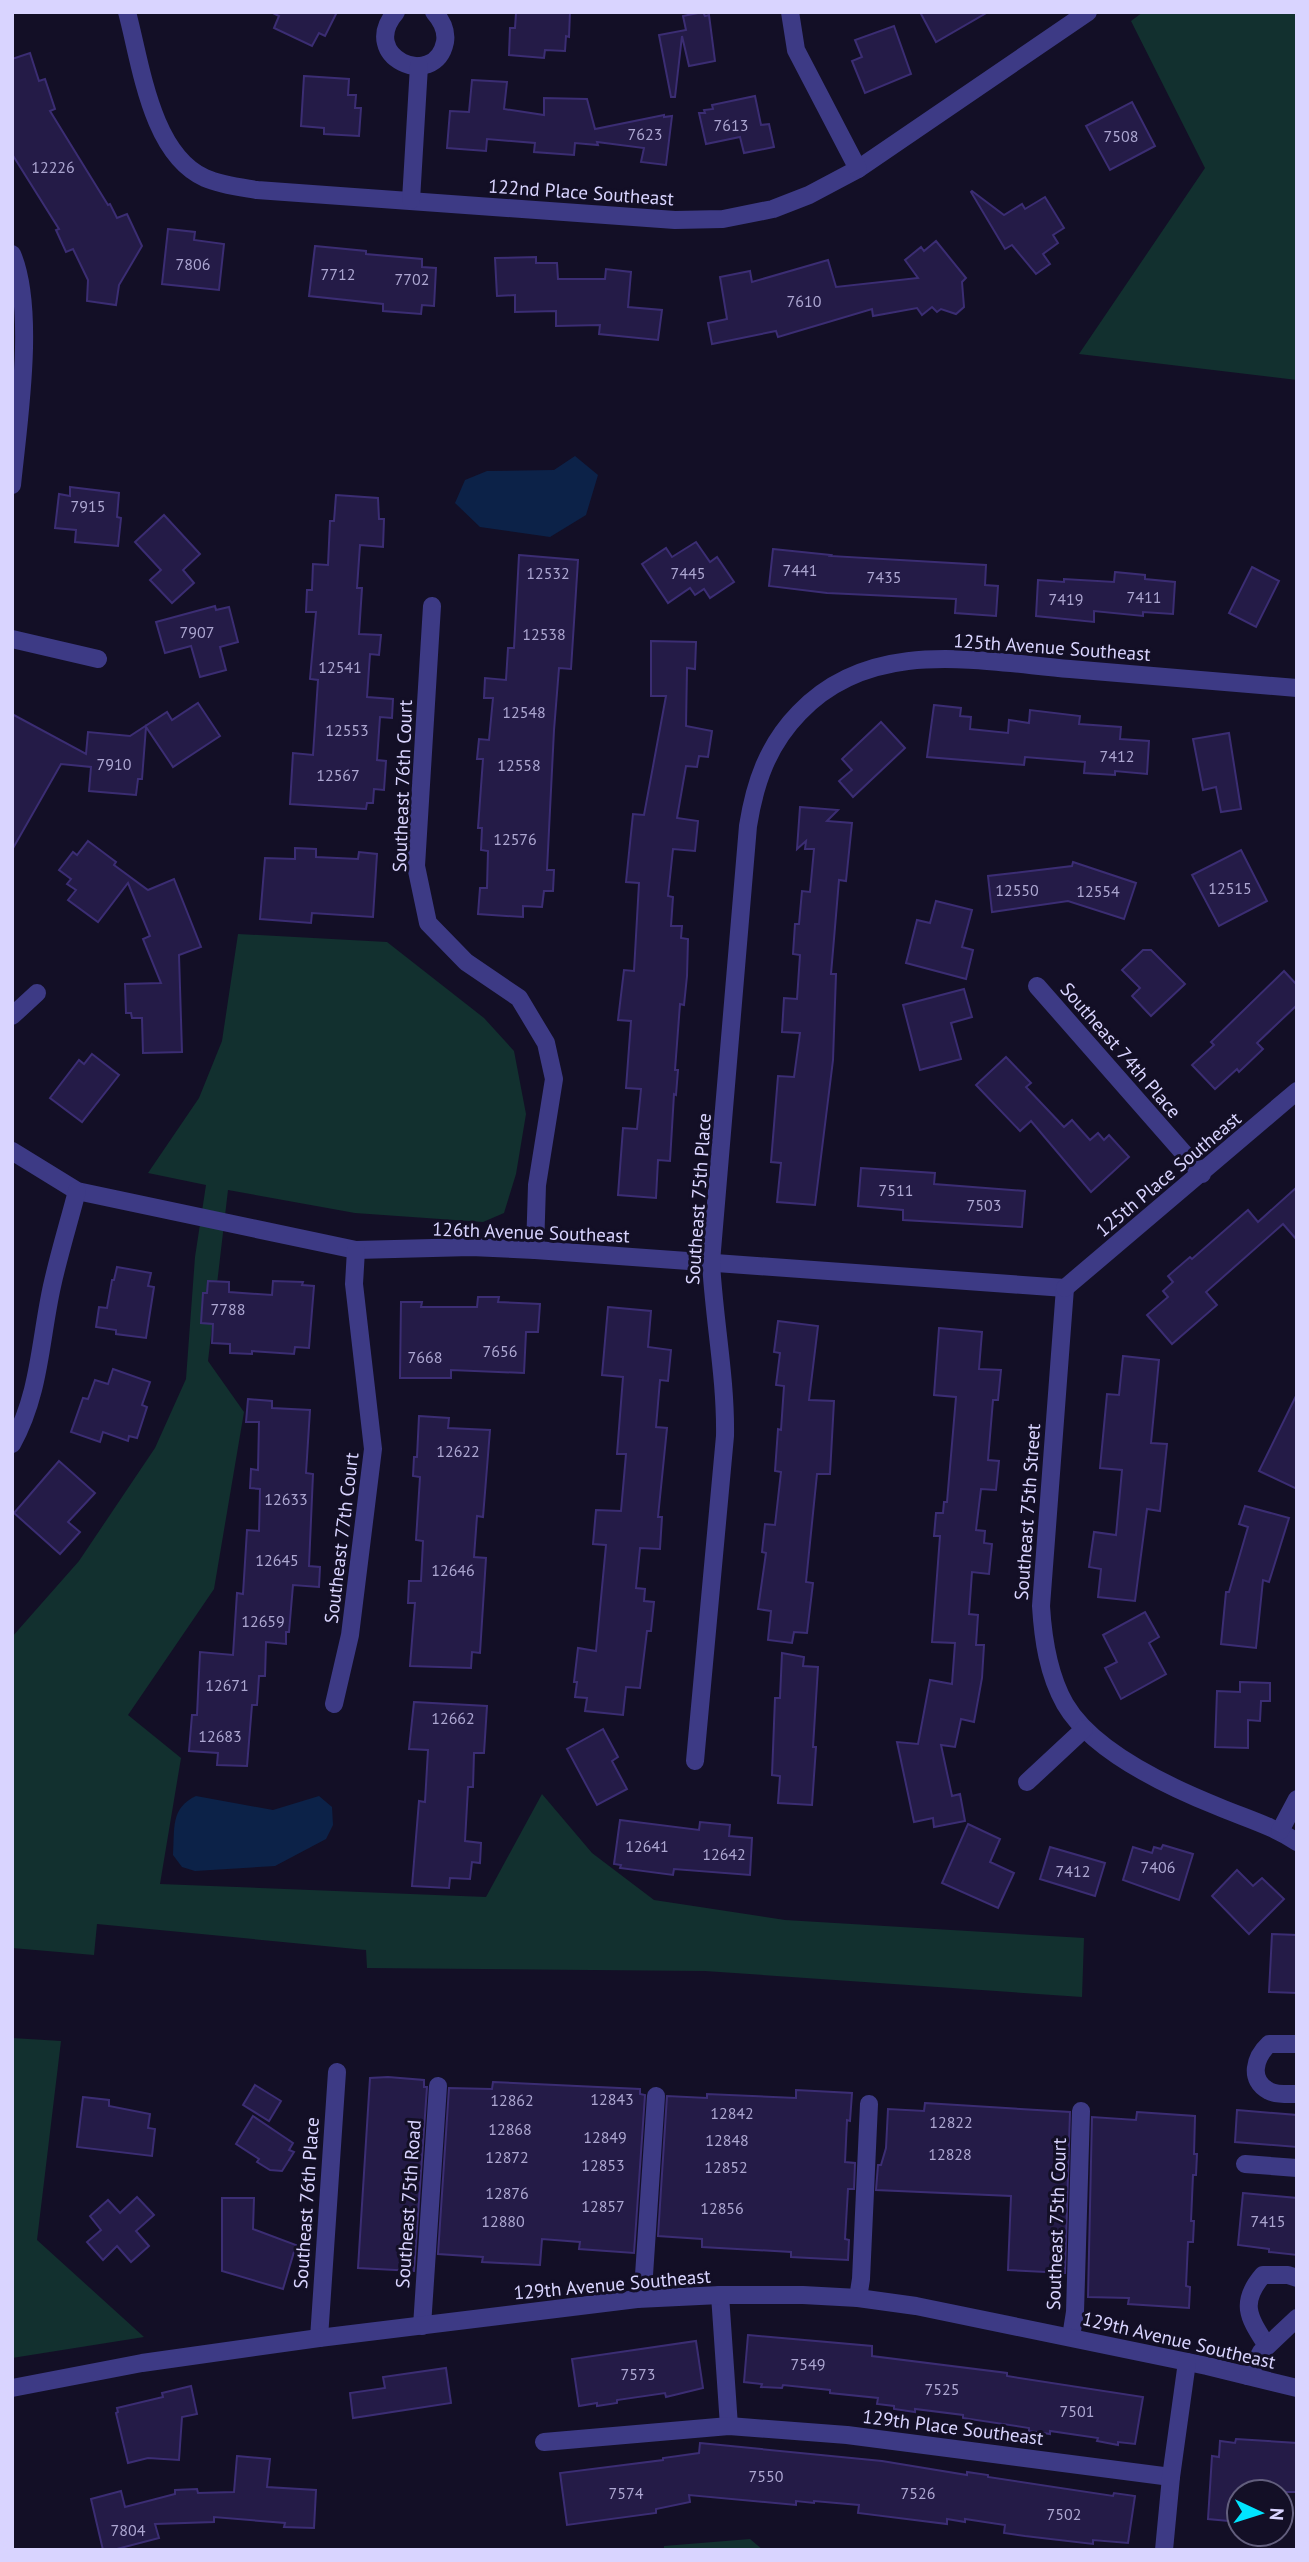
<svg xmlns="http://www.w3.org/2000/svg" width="1309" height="2562" viewBox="0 0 1309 2562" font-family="'PT Sans',sans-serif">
	<rect width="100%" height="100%" fill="#130f26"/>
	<g fill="#12302f">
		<polygon points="1143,12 1297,12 1297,380 1079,354 1205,168 1131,21"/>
		<polygon points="238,934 387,942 484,1018 514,1051 526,1114 516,1174 504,1213 483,1222 355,1213 228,1190 208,1361 244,1412 214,1589 128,1715 181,1758 160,1884 486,1897 542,1794 592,1853 654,1900 785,1920 1084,1938 1082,1997 705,1971 367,1968 366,1950 97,1924 94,1955 12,1948 12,1637 79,1561 155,1448 186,1379 195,1257 206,1185 148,1173 199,1098 222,1041"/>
		<polygon points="12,2038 61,2041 37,2240 144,2337 12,2358"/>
		<polygon points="750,2539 763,2550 664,2550 664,2546"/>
	</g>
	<g fill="#0c2248">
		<polygon points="575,456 598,475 586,515 550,537 480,527 455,503 465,480 487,471 554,470"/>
		<path d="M196 1796 273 1810 319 1796 332 1807 333 1825 326 1839 275 1866 195 1871 182 1867 173 1855C175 1829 170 1808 196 1796Z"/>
	</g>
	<g fill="#241b47" stroke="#3b2d73" stroke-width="2">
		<polygon points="271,12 337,12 325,36 319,33 312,46 274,28 279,16"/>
		<polygon points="524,12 570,12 569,37 566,36 565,51 545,50 544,58 509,55 510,28 515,28 516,13"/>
		<polygon points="703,12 705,16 709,15 715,61 689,66 682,36 675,97 671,97 659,35 686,30 683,16"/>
		<polygon points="920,12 988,12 936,42"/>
		<polygon points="894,26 911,74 865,93 852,61 862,57 855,40"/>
		<polygon points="30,53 39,81 45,79 55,109 50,111 108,205 110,204 117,218 127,214 142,246 119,285 116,305 87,301 88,280 73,249 66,252 56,230 59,229 12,154 12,59"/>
		<polygon points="304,76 349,79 348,95 356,95 355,108 361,108 359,136 324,134 324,128 301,126"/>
		<polygon points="472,80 507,82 504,109 544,115 544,98 587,99 595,129 664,115 664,117 672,116 666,165 641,162 644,148 597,142 598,145 575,143 574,155 534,152 535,143 487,139 486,151 447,148 450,111 469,112"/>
		<polygon points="755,96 761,125 769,124 774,147 744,153 740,137 706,144 699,113 705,113 704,110 713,109 712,105"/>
		<polygon points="1132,102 1155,146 1110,170 1086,126"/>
		<polygon points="972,191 1004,215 1022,204 1025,209 1045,197 1064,228 1053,235 1058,243 1043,254 1050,264 1036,274 1012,245 1005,249 971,192"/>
		<polygon points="168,229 195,232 194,240 224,244 219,290 162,284"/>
		<polygon points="936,241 966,278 962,282 964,307 956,314 941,309 937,312 932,307 922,315 917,308 873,316 872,309 778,337 776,331 712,344 708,323 727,319 720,277 750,271 752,282 828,260 836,287 918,278 905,260 921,247 924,251"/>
		<polygon points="315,246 366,251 366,254 422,259 422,267 436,268 434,306 422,305 421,314 383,311 383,304 309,296"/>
		<polygon points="536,257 536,263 557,263 558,279 605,279 606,269 631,272 628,307 662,310 658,340 599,334 600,325 556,326 556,311 515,312 515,295 497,296 495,258"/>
		<polygon points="70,487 119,493 117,517 121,518 118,546 75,542 76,530 55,528 59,494 70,496"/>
		<polygon points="336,495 378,498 379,519 384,519 383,547 360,545 357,588 362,588 359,634 381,635 379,655 370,654 367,697 393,699 392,718 380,717 377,760 386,761 384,790 374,789 373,803 367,803 366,809 290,804 293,753 313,755 318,680 310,679 316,612 306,612 307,590 312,590 313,564 328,565 330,521 334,521"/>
		<polygon points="164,515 200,554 183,570 194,583 172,603 150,580 161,570 135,542"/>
		<polygon points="696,542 710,562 717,557 734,582 710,598 704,589 695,595 690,588 668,603 642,564 666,548 672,557"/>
		<polygon points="773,549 831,555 830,556 986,565 985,585 998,586 996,616 955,613 956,599 827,593 769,586"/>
		<polygon points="519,555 578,560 571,669 559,668 554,730 547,870 554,870 553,891 544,891 542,907 523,906 523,917 478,914 480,888 487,888 488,851 481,850 482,828 478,828 483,759 477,759 479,739 489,740 493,698 484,698 485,678 506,680 508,648 514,648"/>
		<polygon points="1252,567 1279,581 1256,627 1229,613"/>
		<polygon points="1115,572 1145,575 1145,579 1175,582 1173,614 1143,612 1143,616 1094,611 1094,622 1036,616 1038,580 1064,582 1064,579 1114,582"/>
		<polygon points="215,606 216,610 229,607 238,642 220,647 226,670 200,677 191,646 165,653 156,622"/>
		<polygon points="651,641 696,642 695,669 687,668 686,726 712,731 708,757 699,756 697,767 686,766 677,818 698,821 695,851 673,849 668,896 673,897 671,926 682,926 681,938 688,939 687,976 684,1005 680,1004 675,1070 678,1070 676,1095 674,1094 670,1161 658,1160 656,1198 618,1195 623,1128 637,1129 641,1089 626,1088 631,1021 618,1020 624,970 634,971 639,883 626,882 633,814 644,815 666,696 651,696"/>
		<polygon points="198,703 220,736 173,767 146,727 142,779 138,779 136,795 89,791 91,767 61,764 12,850 12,714 86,754 88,732 130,736 167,712 172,720"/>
		<polygon points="934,705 961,708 960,716 971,717 970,729 1008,733 1009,720 1029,723 1030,710 1080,716 1079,724 1121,727 1120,739 1149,741 1147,774 1115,771 1115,775 1084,773 1085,762 1025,757 1024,765 927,757"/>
		<polygon points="881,722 905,748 853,797 839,781 852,770 842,759"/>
		<polygon points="1229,733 1241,809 1221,812 1216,787 1203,790 1193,739"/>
		<polygon points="800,807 838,810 827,821 852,823 846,881 839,880 831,974 836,974 833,1060 815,1205 777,1202 781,1163 771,1162 778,1076 794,1077 800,1033 782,1032 784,998 797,999 800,955 793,954 795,924 799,924 802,891 810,892 814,849 805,849 806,841 797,849"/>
		<polygon points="88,841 116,862 114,865 148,890 174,879 201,947 179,955 182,1052 143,1053 142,1018 132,1018 131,1013 126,1013 125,984 161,983 143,939 150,936 128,883 98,922 68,900 76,890 67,884 71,879 59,870 73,852 77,855"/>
		<polygon points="295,848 316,849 316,857 358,859 359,852 377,854 373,917 312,913 311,923 260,919 265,858 295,859"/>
		<polygon points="1241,850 1267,901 1219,926 1192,875"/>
		<polygon points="1073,862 1136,883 1124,919 1068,901 992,912 988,876 1072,866"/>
		<polygon points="936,901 972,910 962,947 973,950 966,979 906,963 917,920 930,923"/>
		<polygon points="1143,950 1151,950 1185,984 1151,1016 1132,996 1140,988 1122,970"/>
		<polygon points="1284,971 1297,985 1297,1005 1257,1043 1263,1049 1239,1072 1237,1069 1215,1089 1192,1065 1214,1045 1211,1042"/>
		<polygon points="964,989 972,1017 951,1023 961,1059 920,1070 903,1005"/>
		<polygon points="92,1054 119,1075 82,1122 50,1098 79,1060 84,1064"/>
		<polygon points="1006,1057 1031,1083 1026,1087 1064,1127 1072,1120 1090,1140 1098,1133 1104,1140 1109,1135 1129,1157 1091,1192 1031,1121 1020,1131 976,1085"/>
		<polygon points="861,1168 935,1173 934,1184 1025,1191 1022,1227 903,1220 903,1210 858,1206"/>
		<polygon points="1297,1187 1297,1240 1283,1224 1206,1292 1217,1305 1172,1344 1147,1315 1168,1297 1163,1291 1173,1282 1168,1276 1190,1257 1192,1259 1248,1210 1258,1222"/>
		<polygon points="117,1267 151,1273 148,1286 154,1287 146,1338 116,1334 116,1330 96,1327 99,1307 107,1308 112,1280 114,1280"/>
		<polygon points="208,1281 229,1282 229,1292 272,1295 273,1281 303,1282 302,1285 314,1286 309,1348 295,1347 294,1354 252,1351 252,1354 230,1353 230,1344 212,1343 213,1324 201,1323 203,1293 207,1293"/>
		<polygon points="478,1297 499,1297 498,1302 540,1304 538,1332 526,1332 524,1373 451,1370 451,1378 400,1378 401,1302 422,1302 421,1307 477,1307"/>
		<polygon points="608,1307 651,1311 648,1347 671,1350 668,1381 660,1380 656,1427 667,1428 658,1517 662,1517 660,1549 640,1548 636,1588 645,1589 644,1601 654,1602 651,1631 647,1631 640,1688 626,1687 623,1715 585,1711 587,1698 575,1697 577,1682 574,1682 578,1648 596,1651 606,1545 593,1544 596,1510 621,1511 626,1454 617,1454 623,1377 602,1375"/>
		<polygon points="778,1321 818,1326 809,1400 834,1401 830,1474 817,1474 806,1582 813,1583 807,1633 794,1632 792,1643 768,1640 771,1611 758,1609 766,1553 762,1552 765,1524 775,1525 781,1472 775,1471 778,1429 781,1430 784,1386 776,1385 780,1353 774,1352"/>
		<polygon points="939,1328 982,1332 979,1369 1001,1370 998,1400 993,1400 988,1460 999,1461 996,1490 981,1489 976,1530 985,1531 984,1543 992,1544 989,1574 972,1572 969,1614 978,1615 976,1645 984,1645 982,1678 974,1722 961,1719 955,1747 941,1745 952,1796 960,1794 965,1821 934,1827 933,1818 914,1822 897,1742 918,1744 930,1680 952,1684 955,1643 932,1642 940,1536 934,1536 936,1513 943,1513 944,1502 947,1502 956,1397 934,1395"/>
		<polygon points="1123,1356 1159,1360 1151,1443 1167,1444 1160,1511 1147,1509 1135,1601 1098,1597 1101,1569 1089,1567 1094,1532 1116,1535 1122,1470 1100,1468 1107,1394 1119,1395"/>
		<polygon points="113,1369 150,1382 142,1405 147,1407 137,1438 129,1436 128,1441 103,1432 100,1442 71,1432 83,1398 88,1399 95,1380 108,1384"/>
		<polygon points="1297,1394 1297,1489 1259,1471"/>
		<polygon points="248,1399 272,1401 272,1408 310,1410 306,1473 313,1474 309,1566 320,1567 319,1587 293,1585 289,1632 286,1632 286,1644 266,1642 265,1676 259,1676 257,1705 252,1705 247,1766 217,1765 218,1753 189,1751 192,1715 197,1715 200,1652 233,1655 237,1593 243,1594 247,1530 259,1531 260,1489 250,1488 251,1469 258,1470 259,1422 246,1422"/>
		<polygon points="419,1416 449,1418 448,1428 490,1430 483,1517 477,1516 474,1557 486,1558 480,1653 472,1652 471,1668 410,1666 415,1603 408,1603 409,1581 421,1581 423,1541 416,1540 420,1477 413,1476 414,1457 417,1457"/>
		<polygon points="59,1461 95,1493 68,1522 80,1532 60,1554 14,1513"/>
		<polygon points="1245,1506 1289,1518 1269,1582 1263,1580 1256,1648 1221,1644 1226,1592 1229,1592 1248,1527 1239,1524"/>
		<polygon points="1145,1612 1159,1637 1149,1643 1166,1674 1121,1699 1105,1668 1117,1662 1103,1635"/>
		<polygon points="782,1653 804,1657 803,1666 818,1667 813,1747 816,1747 812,1805 778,1803 780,1776 772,1775 775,1698 780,1698"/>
		<polygon points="1240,1682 1270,1683 1270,1701 1261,1701 1260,1721 1248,1720 1248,1748 1215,1747 1217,1691 1240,1692"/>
		<polygon points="414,1702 487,1706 484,1753 474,1753 473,1787 468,1787 465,1841 481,1843 480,1863 472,1862 470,1879 450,1878 449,1888 412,1886 419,1801 425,1802 428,1750 409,1749"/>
		<polygon points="603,1729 618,1757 612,1761 627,1789 597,1805 567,1749"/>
		<polygon points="620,1820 699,1830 700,1822 730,1825 729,1836 752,1838 750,1875 674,1869 673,1875 620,1868 621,1865 614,1864"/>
		<polygon points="968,1824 1000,1839 990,1862 1014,1873 998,1908 942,1883"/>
		<polygon points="1163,1845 1193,1854 1179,1900 1123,1880 1133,1847 1152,1853 1154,1847 1161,1849"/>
		<polygon points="1050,1847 1105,1863 1095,1896 1040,1879"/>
		<polygon points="1237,1870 1253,1886 1262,1878 1284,1899 1249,1934 1212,1896"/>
		<polygon points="1272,1934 1297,1935 1297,1993 1269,1992"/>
		<polygon points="388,2077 424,2080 424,2087 427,2087 414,2271 358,2268 370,2078"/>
		<polygon points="493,2082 640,2089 640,2094 645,2095 634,2253 579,2249 580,2242 542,2239 540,2265 482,2262 483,2257 438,2254 449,2088 492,2089"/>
		<polygon points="255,2085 281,2101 269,2121 243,2105"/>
		<polygon points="796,2090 852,2093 850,2121 847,2120 845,2162 855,2163 854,2189 848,2189 845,2239 849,2240 848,2260 791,2257 791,2252 702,2247 702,2239 658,2236 667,2096 707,2098 707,2094 796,2098"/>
		<polygon points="83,2097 109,2100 109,2106 150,2114 148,2128 155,2129 152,2156 77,2147"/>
		<polygon points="925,2103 1070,2112 1065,2273 1008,2270 1011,2196 876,2190 878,2165 881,2165 886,2148 888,2109 924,2111"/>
		<polygon points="1237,2110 1297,2115 1297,2147 1235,2142"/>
		<polygon points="1137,2112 1195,2116 1194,2154 1197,2154 1196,2175 1193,2175 1191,2221 1194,2221 1193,2242 1188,2242 1186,2286 1190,2287 1189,2308 1128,2304 1129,2298 1088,2297 1092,2117 1136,2120"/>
		<polygon points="253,2116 293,2143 289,2150 294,2152 282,2171 270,2170 257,2162 259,2159 236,2144"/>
		<polygon points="1243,2193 1297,2198 1297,2255 1269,2252 1269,2249 1238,2245"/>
		<polygon points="137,2197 154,2215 136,2231 149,2246 131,2262 117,2246 103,2260 87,2242 101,2230 90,2216 108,2200 120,2213"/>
		<polygon points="222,2198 254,2198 253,2229 296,2245 283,2289 222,2271"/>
		<polygon points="748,2335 872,2346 872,2356 1007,2373 1007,2376 1143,2397 1135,2444 1118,2442 1118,2445 1097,2441 1098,2438 1050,2431 1050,2434 1029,2431 1029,2428 963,2418 963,2415 915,2409 915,2412 894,2409 894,2406 877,2404 878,2398 830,2393 830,2390 783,2385 782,2388 761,2387 762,2384 744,2382"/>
		<polygon points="696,2341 703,2388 666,2397 665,2393 617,2400 617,2403 597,2406 597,2403 579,2406 572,2359"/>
		<polygon points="446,2368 451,2403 353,2418 350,2393 385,2388 383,2377"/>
		<polygon points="191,2386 197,2414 182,2417 179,2460 148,2458 128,2463 116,2413 118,2412 117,2408 163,2397 162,2393"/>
		<polygon points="1236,2439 1297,2443 1297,2492 1239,2492 1239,2522 1208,2519 1212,2456 1219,2457 1220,2441 1235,2443"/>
		<polygon points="700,2443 882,2461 967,2475 967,2472 988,2475 988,2477 1113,2496 1114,2493 1135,2496 1128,2543 1093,2540 1093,2544 1025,2536 1004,2533 1005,2525 965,2519 965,2522 947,2519 947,2524 858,2513 859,2505 814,2501 814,2503 796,2501 796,2505 689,2495 690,2502 656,2509 656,2513 567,2525 560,2473 663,2460 663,2458 699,2453"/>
		<polygon points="237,2456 270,2459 267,2487 316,2490 314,2528 284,2527 285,2523 214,2517 214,2522 155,2524 159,2538 113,2550 103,2550 91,2499 121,2491 125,2507 175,2494 175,2490 197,2489 198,2493 234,2492"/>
	</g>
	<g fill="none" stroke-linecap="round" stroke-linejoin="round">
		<g stroke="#3d3a85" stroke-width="18">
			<path d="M127 12C141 64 151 154 205 178 221 185 239 187 257 190L675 220 723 219 773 209 809 195 858 169 1088 12"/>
			<path d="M396 12C357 57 435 91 445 42 447 30 442 21 434 12"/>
			<polyline points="790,12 796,50 858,169"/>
			<polyline points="411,200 419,66"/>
			<path d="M12 254C36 310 18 424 12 485"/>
			<polyline points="432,606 416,866 428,923 466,962 519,998 546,1043 554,1079 537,1185 535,1250"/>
			<polyline points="12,639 98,659"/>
			<polyline points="1037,986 1202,1174"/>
			<polyline points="12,1016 37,993"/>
			<polyline points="12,1151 77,1191 356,1250 471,1247 535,1250 1065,1288"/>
			<path d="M1065 1288 1041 1606C1043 1639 1048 1674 1065 1704 1093 1752 1169 1787 1219 1807 1245 1818 1273 1826 1297 1842"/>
			<polyline points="1065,1288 1297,1091"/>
			<path d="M12 1444C40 1394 40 1340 52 1286 59 1254 69 1222 77 1191"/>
			<polyline points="334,1704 350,1635 373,1449 354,1284 356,1250"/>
			<path d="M695 1761 725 1436C726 1378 714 1320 711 1262L748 826C755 782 768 745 799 713 871 637 976 661 1070 669 1145 675 1221 681 1297 688"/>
			<polyline points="1027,1782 1084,1729"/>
			<polyline points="1280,1831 1297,1799"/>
			<path d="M1297 2044H1269C1255 2057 1248 2080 1269 2091 1276 2095 1289 2094 1297 2094"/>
			<polyline points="1245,2164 1297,2168"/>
			<polyline points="720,2295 729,2426"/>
			<polyline points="858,2298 861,2279 869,2104"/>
			<polyline points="637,2299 644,2275 656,2096"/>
			<polyline points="422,2326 438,2086"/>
			<polyline points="1071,2337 1075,2312 1081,2111"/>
			<polyline points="319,2338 337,2072"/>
			<path d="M1267 2346C1250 2319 1238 2304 1263 2275H1288L1297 2278"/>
			<polyline points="1248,2376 1261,2352 1297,2318"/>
			<polyline points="12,2388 142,2363 319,2338 637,2299 720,2295 803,2295 858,2298 916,2306 1207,2366 1297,2388"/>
			<polyline points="544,2442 729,2426 847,2435 1171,2477"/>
			<polyline points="1164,2550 1171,2477 1187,2362"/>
		</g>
	</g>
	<g text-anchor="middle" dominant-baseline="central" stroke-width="6" stroke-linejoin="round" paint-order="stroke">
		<g font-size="16" fill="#aca6d1">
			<text x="731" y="125">7613</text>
			<text x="645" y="134">7623</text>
			<text x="1121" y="136">7508</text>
			<text x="53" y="167">12226</text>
			<text x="193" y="264">7806</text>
			<text x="338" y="274">7712</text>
			<text x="412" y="279">7702</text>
			<text x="804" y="301">7610</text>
			<text x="88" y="506">7915</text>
			<text x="800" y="570">7441</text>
			<text x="548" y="573">12532</text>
			<text x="688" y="573">7445</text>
			<text x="884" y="577">7435</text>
			<text x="1144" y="597">7411</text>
			<text x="1066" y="599">7419</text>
			<text x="197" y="632">7907</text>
			<text x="544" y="634">12538</text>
			<text x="340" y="667">12541</text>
			<text x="524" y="712">12548</text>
			<text x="347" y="730">12553</text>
			<text x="1117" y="756">7412</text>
			<text x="114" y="764">7910</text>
			<text x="519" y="765">12558</text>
			<text x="338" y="775">12567</text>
			<text x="515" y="839">12576</text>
			<text x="1230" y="888">12515</text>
			<text x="1017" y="890">12550</text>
			<text x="1098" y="891">12554</text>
			<text x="896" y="1190">7511</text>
			<text x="984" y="1205">7503</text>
			<text x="228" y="1309">7788</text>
			<text x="500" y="1351">7656</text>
			<text x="425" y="1357">7668</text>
			<text x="458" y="1451">12622</text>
			<text x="286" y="1499">12633</text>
			<text x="277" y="1560">12645</text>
			<text x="453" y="1570">12646</text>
			<text x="263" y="1621">12659</text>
			<text x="227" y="1685">12671</text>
			<text x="453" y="1718">12662</text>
			<text x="220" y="1736">12683</text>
			<text x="647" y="1846">12641</text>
			<text x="724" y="1854">12642</text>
			<text x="1158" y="1867">7406</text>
			<text x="1073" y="1871">7412</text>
			<text x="612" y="2099">12843</text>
			<text x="512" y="2100">12862</text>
			<text x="732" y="2113">12842</text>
			<text x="951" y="2122">12822</text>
			<text x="510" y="2129">12868</text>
			<text x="605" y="2137">12849</text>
			<text x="727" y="2140">12848</text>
			<text x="950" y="2154">12828</text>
			<text x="507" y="2157">12872</text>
			<text x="603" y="2165">12853</text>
			<text x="726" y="2167">12852</text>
			<text x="507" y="2193">12876</text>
			<text x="603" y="2206">12857</text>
			<text x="722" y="2208">12856</text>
			<text x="503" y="2221">12880</text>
			<text x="1268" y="2221">7415</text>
			<text x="808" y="2364">7549</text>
			<text x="638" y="2374">7573</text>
			<text x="942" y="2389">7525</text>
			<text x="1077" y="2411">7501</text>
			<text x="766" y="2476">7550</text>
			<text x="626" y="2493">7574</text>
			<text x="918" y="2493">7526</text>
			<text x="1064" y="2514">7502</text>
			<text x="128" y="2530">7804</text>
		</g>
		<g font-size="19" fill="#d9d4ff" stroke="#130f26">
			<text transform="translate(581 192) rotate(4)">122nd Place Southeast</text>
			<text transform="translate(1052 647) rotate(4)">125th Avenue Southeast</text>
			<text transform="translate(402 786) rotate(-88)">Southeast 76th Court</text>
			<text transform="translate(1121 1050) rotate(49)">Southeast 74th Place</text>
			<text transform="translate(1168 1174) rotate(-40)">125th Place Southeast</text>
			<text transform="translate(698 1199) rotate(-86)">Southeast 75th Place</text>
			<text transform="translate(531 1232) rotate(2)">126th Avenue Southeast</text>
			<text transform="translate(1027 1512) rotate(-86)">Southeast 75th Street</text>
			<text transform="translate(341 1538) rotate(-83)">Southeast 77th Court</text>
			<text transform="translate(306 2203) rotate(-86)">Southeast 76th Place</text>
			<text transform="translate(408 2204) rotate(-86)">Southeast 75th Road</text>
			<text transform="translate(1056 2224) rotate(-88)">Southeast 75th Court</text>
			<text transform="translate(612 2284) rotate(-5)">129th Avenue Southeast</text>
			<text transform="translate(1179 2340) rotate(13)">129th Avenue Southeast</text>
			<text transform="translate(953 2427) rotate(7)">129th Place Southeast</text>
		</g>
	</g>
	<rect width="1309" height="2562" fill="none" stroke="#d9d4ff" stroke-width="28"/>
	<g transform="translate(1260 2513) rotate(94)"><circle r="33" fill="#130f26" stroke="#625e7d" stroke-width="2"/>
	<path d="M0-5L12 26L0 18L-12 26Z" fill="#00e5ff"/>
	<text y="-10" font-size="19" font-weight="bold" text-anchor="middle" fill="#d9d4ff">N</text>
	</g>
</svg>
